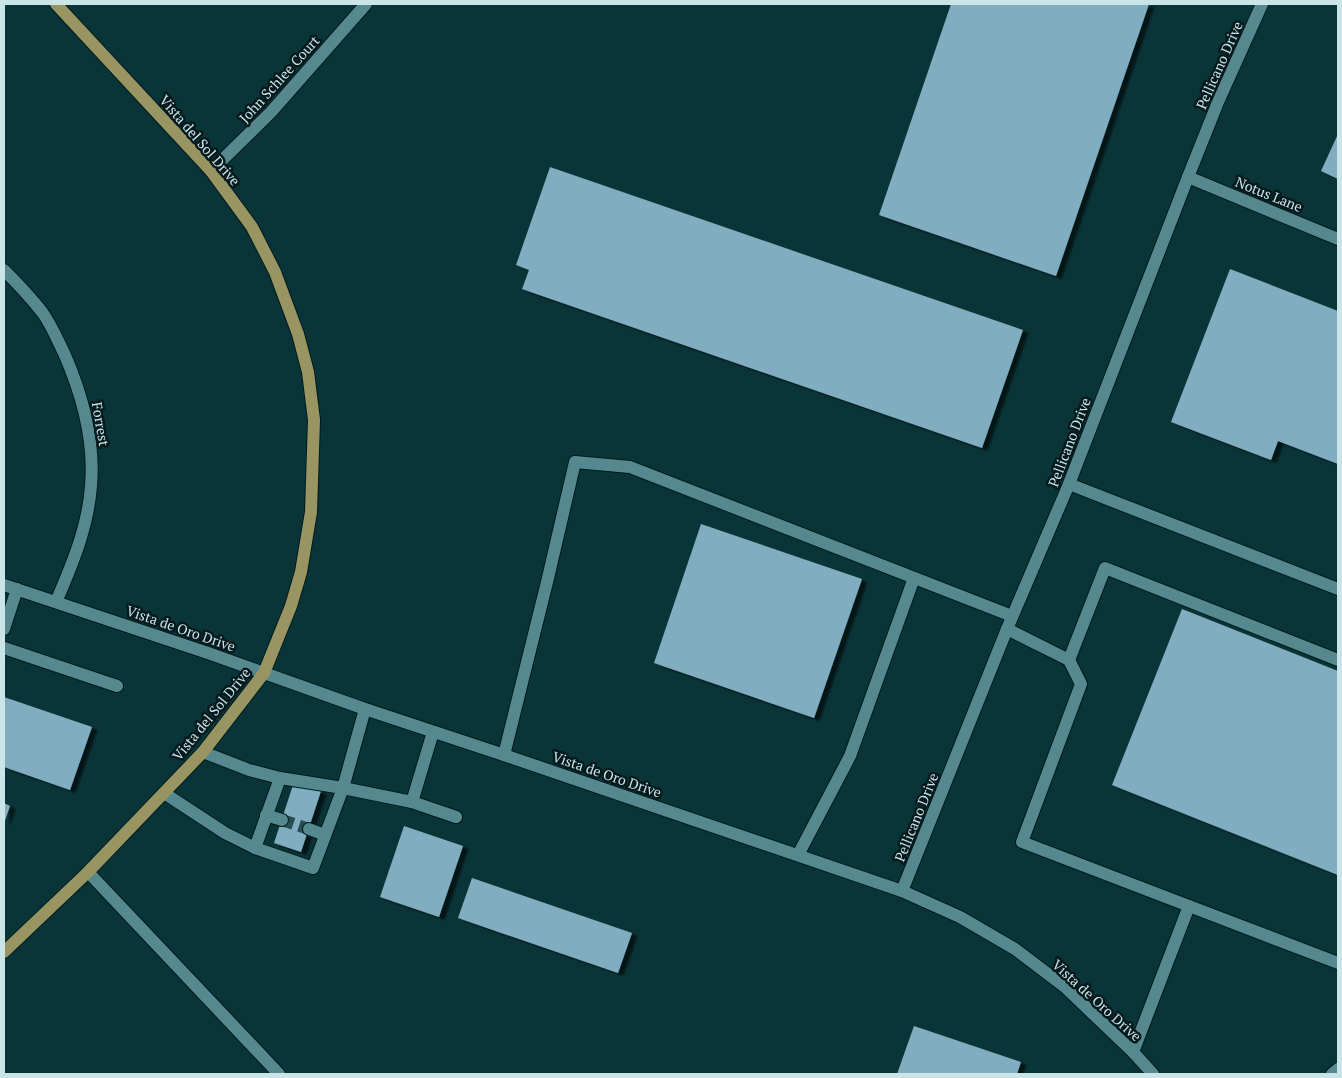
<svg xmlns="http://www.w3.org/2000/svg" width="1342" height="1078" viewBox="0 0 1342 1078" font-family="'PT Serif',serif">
	<defs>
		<filter id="shadow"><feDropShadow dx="5.5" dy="3" stdDeviation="1" flood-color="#0009"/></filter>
	</defs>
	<rect width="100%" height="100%" fill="#0a3538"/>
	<g fill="#80aec0" filter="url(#shadow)">
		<polygon points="951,4 1149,4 1056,276 879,215"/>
		<polygon points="1338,134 1338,179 1321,171"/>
		<polygon points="550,167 1023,330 982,448 522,289 529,270 516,265"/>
		<polygon points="1230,269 1338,311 1338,464 1278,441 1271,460 1171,422"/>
		<polygon points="701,524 862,579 814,718 654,663"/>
		<polygon points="1182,609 1338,671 1338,875 1112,785"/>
		<polygon points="4,697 92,727 70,790 4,767"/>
		<polygon points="294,782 321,791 301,852 274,843"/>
		<polygon points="4,803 10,806 4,824"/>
		<polygon points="404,826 463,846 439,917 380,897"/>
		<polygon points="472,878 632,933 618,973 458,918"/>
		<polygon points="914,1026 1021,1062 1017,1074 897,1074"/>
	</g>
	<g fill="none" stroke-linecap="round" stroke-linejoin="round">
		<polyline stroke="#274f52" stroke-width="12" stroke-dasharray="12 6" stroke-linecap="butt" points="282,820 309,829"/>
		<defs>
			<g id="minor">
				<polyline points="211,171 271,112 366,4"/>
				<polyline points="1188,177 1338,239"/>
				<path d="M4 270C17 283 31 298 42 312 51 324 57 339 64 353 82 394 95 440 91 486 88 527 72 565 56 602"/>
				<polyline points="1069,484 1338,589"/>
				<polyline points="4,585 208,653 365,709 504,755 902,891 960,917 1015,949 1065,987 1133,1052 1153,1074"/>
				<polyline points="4,629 17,589"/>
				<polyline points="1007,629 1069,660 1081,684 1022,842 1189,906 1133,1052"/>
				<polyline points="4,648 117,686"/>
				<polyline points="1069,660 1105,568 1338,660"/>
				<polyline points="203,752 249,770 280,778 343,788 412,802 456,817"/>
				<polyline points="504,755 548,578 575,462 630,467 1012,616"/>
				<polyline points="164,793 225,833 255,848 313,868 343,788 365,709"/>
				<polyline points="412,802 433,732"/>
				<polyline points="266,815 282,820"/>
				<polyline points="309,829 325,835"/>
				<polyline points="255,848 280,778"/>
				<polyline points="798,855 850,756 914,578"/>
				<polyline points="88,872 279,1074"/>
				<polyline points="902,891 1007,629 1069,484 1188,177 1218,102 1262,4"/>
				<polyline points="1189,906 1338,963"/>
				<polyline points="1332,1074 1338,1069"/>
			</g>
			<polyline id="major" points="4,952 88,872 203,752 264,673 291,606 301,572 311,512 314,420 308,372 298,334 275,272 252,227 211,171 56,4"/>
		</defs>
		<use href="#minor" stroke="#001b1d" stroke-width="14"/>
		<use href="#major" stroke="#001b1d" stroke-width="14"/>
		<use href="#minor" stroke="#55898f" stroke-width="12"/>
		<use href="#major" stroke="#999562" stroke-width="12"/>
	</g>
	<g text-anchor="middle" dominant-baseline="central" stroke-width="5" stroke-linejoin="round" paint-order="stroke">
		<g font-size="14" fill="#cae5e8" stroke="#051a1c">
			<text transform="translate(1219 65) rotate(-66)">Pellicano Drive</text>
			<text transform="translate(279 79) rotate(-48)">John Schlee Court</text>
			<text transform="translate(200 140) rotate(49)">Vista del Sol Drive</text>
			<text transform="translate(1269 194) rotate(22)">Notus Lane</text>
			<text transform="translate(101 424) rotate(80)">Forrest</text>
			<text transform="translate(1069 442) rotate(-69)">Pellicano Drive</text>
			<text transform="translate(181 628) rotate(19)">Vista de Oro Drive</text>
			<text transform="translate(211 714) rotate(-51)">Vista del Sol Drive</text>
			<text transform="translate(607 774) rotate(19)">Vista de Oro Drive</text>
			<text transform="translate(916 817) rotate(-68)">Pellicano Drive</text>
			<text transform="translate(1097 1000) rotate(42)">Vista de Oro Drive</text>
		</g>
	</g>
	<rect width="1342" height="1078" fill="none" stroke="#cae5e8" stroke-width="10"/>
</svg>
